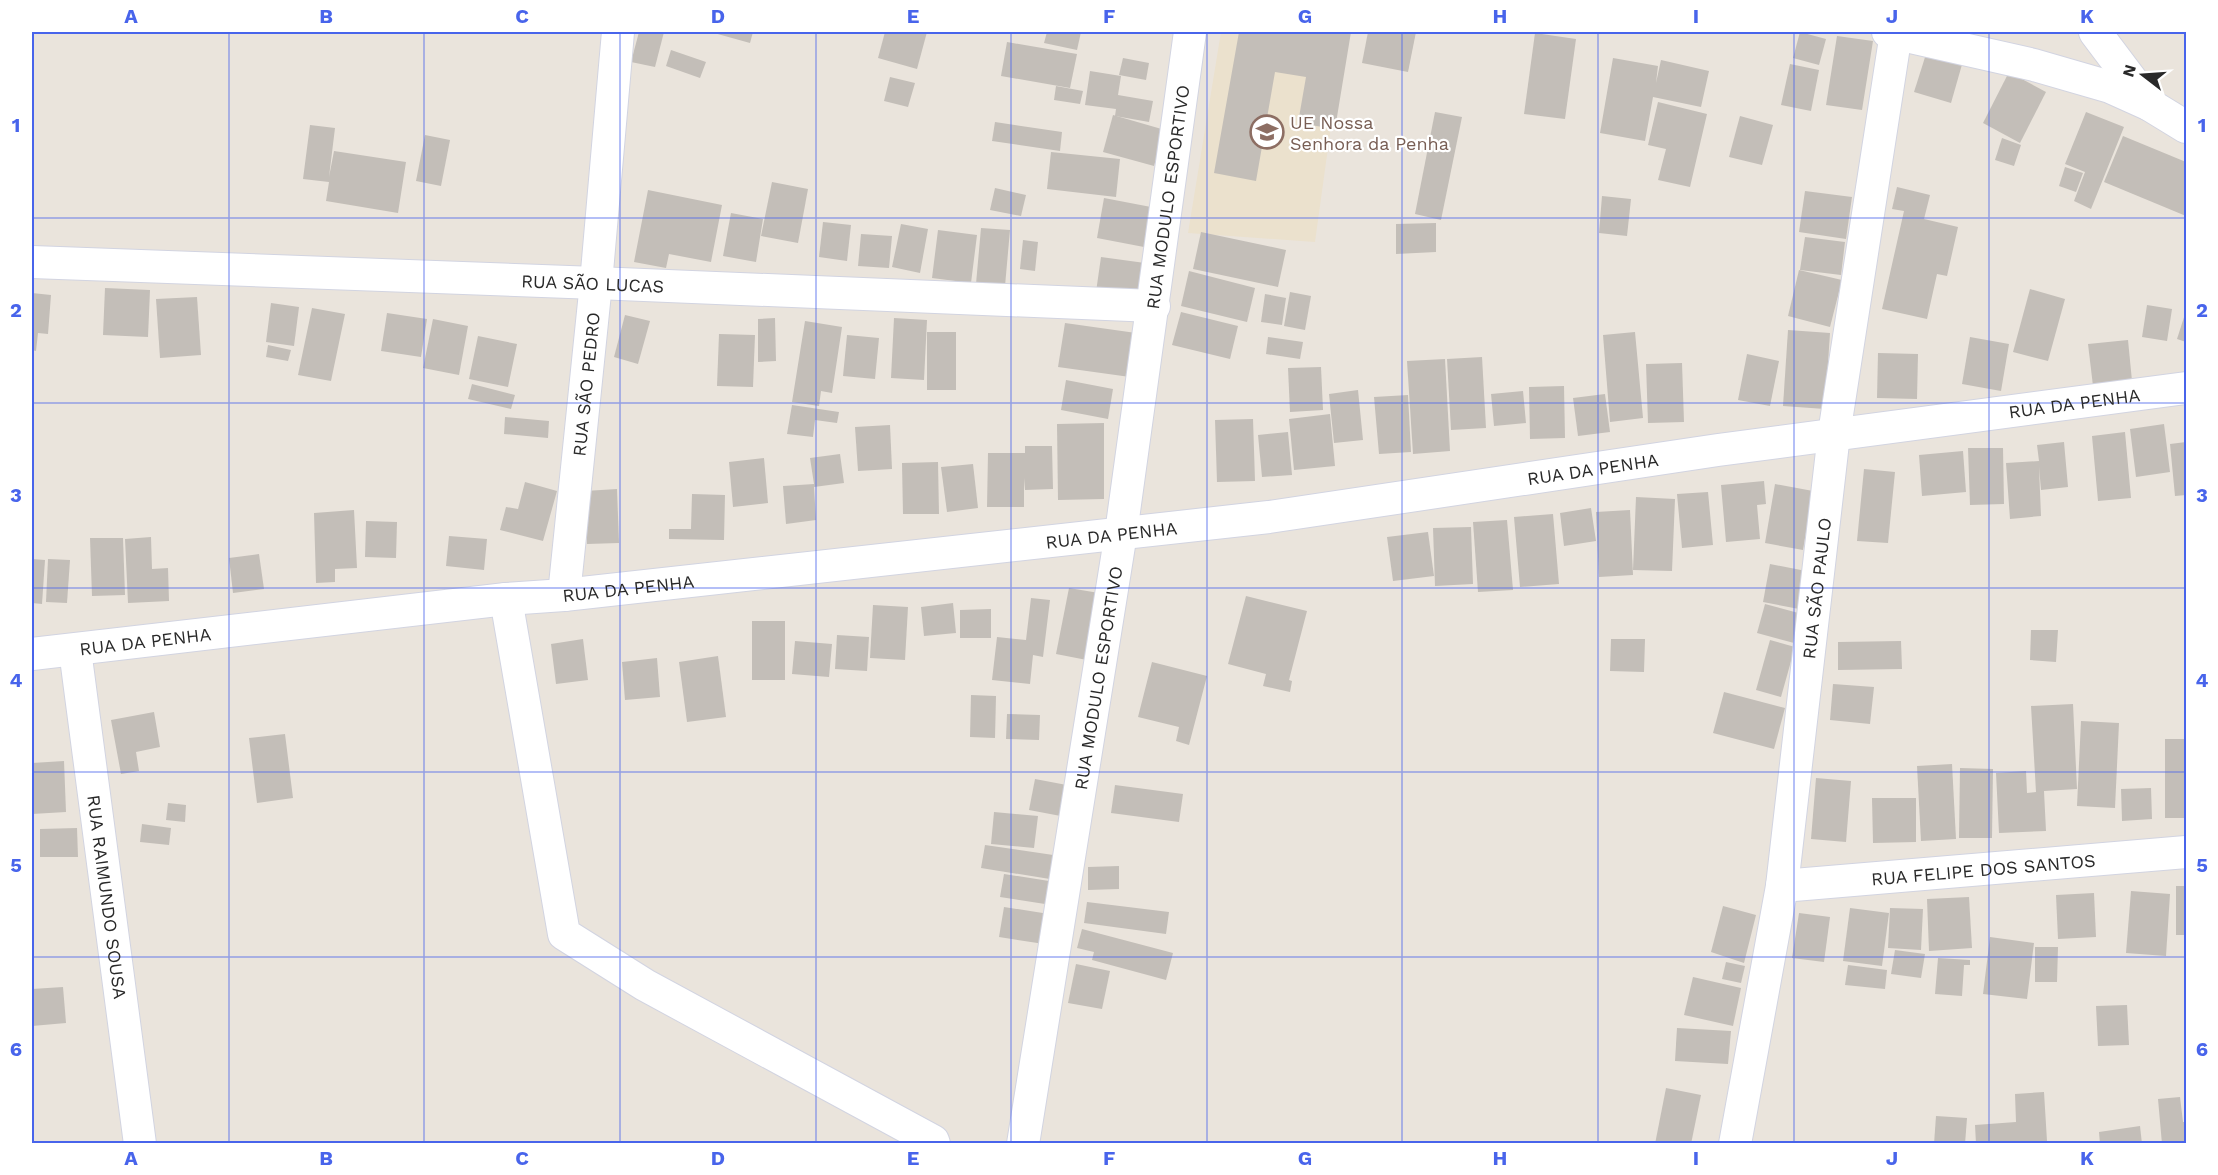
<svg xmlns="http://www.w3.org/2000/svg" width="2218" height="1175" viewBox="0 0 2218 1175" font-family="'Work Sans',sans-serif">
	<rect width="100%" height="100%" fill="#eae4dc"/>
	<polygon fill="#ebe1cd" points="1221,32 1344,32 1315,242 1188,233"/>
	<g fill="#c3beb8">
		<polygon points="639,32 664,32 655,67 631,62"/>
		<polygon points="714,32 753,32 750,43 714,33"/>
		<polygon points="885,32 927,32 917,69 878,58"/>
		<polygon points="1047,32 1081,32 1077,50 1044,43"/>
		<polygon points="1239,32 1351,32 1335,129 1298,123 1306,77 1275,72 1256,181 1214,173"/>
		<polygon points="1368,32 1416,32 1408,72 1362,63"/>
		<polygon points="1800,32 1826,39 1819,65 1793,58"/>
		<polygon points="1535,33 1576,39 1565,119 1524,114"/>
		<polygon points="1837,36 1873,41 1862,110 1826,105"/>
		<polygon points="1007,42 1077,54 1070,88 1001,76"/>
		<polygon points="671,50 706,62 700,78 666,66"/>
		<polygon points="1927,51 1963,61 1951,103 1914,92"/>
		<polygon points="1123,58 1149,63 1146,80 1119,75"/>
		<polygon points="1613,58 1658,66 1656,83 1661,60 1709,71 1701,107 1653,97 1645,141 1600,133"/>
		<polygon points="1790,64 1819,70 1811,111 1781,105"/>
		<polygon points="1090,71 1121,76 1118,95 1153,101 1149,122 1115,116 1116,109 1085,105"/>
		<polygon points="2009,72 2046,92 2020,143 1983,123"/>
		<polygon points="890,77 915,83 908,107 884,101"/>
		<polygon points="1056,86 1083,91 1080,104 1054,100"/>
		<polygon points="1658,102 1707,114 1690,187 1658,180 1666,149 1648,145"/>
		<polygon points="1435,112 1462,117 1441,220 1415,214"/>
		<polygon points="2086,112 2124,127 2091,209 2074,201 2085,172 2065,164"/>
		<polygon points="1113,115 1165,130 1154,166 1103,152"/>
		<polygon points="1740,116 1773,125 1762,165 1729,157"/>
		<polygon points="995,122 1062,132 1060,151 992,141"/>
		<polygon points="310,125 335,128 329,177 334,151 406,162 398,213 326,201 329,182 303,179"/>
		<polygon points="425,135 450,140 441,186 416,181"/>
		<polygon points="2123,136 2186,162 2186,216 2104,182"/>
		<polygon points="2002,138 2021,145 2014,166 1995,160"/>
		<polygon points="1051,152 1120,159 1116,197 1047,189"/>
		<polygon points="2065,167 2083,173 2076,192 2059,186"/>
		<polygon points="772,182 808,189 798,243 761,236"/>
		<polygon points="1897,187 1930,195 1924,219 1958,227 1947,276 1937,274 1927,319 1882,309 1904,211 1892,209"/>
		<polygon points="995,188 1026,195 1021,216 990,210"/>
		<polygon points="648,190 722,205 711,262 669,254 666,268 634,262"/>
		<polygon points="1805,191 1852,197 1846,239 1799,232"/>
		<polygon points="1602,196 1631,199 1627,236 1599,233"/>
		<polygon points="1104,198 1151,207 1144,247 1097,238"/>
		<polygon points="731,213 763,219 756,262 723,256"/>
		<polygon points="823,222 851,225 847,261 819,257"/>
		<polygon points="1436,223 1436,252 1396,254 1396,224"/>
		<polygon points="901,224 928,229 920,273 892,267"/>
		<polygon points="981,228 1010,230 1005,286 976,284"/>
		<polygon points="938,230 977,235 971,283 932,278"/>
		<polygon points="1201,232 1286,250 1278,287 1193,269"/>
		<polygon points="861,234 892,236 889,268 858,266"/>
		<polygon points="1805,237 1845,242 1841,275 1800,270"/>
		<polygon points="1023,240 1038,242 1035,271 1020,269"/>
		<polygon points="1101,257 1145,263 1140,298 1096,292"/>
		<polygon points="1799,270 1842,280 1830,327 1788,316"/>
		<polygon points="1189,271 1255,288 1247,322 1181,306"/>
		<polygon points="105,288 150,290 148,337 103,335"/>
		<polygon points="2030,289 2065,299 2048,361 2013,352"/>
		<polygon points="1290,292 1311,296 1305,330 1284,326"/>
		<polygon points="32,293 51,295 48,334 38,333 36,351 32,350"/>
		<polygon points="1265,294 1286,298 1282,325 1261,322"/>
		<polygon points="197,297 201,355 160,358 156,299"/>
		<polygon points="271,303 299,307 294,346 266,342"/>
		<polygon points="2147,305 2172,309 2167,341 2142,337"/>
		<polygon points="312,308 345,314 331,381 298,375"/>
		<polygon points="2186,311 2186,342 2177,339"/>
		<polygon points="1181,312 1238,326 1230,359 1172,345"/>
		<polygon points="387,313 427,319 421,357 381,351"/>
		<polygon points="625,315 650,321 638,364 614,357"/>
		<polygon points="775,318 776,361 758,362 758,319"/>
		<polygon points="894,318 927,320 924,380 891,378"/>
		<polygon points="433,319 468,326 459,375 423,368"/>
		<polygon points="805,321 842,327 832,393 821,391 819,406 792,402"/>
		<polygon points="1065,323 1136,333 1130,377 1058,367"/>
		<polygon points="1788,330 1830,333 1825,409 1783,406"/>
		<rect x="927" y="332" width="29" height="58"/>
		<polygon points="1635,332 1643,418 1610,422 1603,335"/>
		<polygon points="719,334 755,335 753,387 717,386"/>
		<polygon points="847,335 879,338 875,379 843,376"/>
		<polygon points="478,336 517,344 508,387 469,379"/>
		<polygon points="1268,337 1303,342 1300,359 1266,354"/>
		<polygon points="1970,337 2009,344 2001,391 1962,384"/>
		<polygon points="2128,340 2132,381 2093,386 2088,344"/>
		<polygon points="268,345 291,350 288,361 266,357"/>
		<polygon points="1878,353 1918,354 1917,399 1877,398"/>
		<polygon points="1747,354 1779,361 1770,406 1738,400"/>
		<polygon points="1482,357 1486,428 1451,430 1447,359"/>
		<polygon points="1445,359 1450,451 1413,454 1407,361"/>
		<polygon points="1682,363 1684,422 1648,423 1646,364"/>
		<polygon points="1321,367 1323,410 1290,412 1288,368"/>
		<polygon points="1066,380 1113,389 1108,419 1061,410"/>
		<polygon points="472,384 515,395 511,409 468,399"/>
		<polygon points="1564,386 1565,438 1530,439 1529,387"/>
		<polygon points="1358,390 1363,440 1334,443 1329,394"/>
		<polygon points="1523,391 1526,423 1494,426 1491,394"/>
		<polygon points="1605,394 1610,432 1578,436 1573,398"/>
		<polygon points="1408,395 1411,452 1379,454 1374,397"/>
		<polygon points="792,405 839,412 837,423 815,420 813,437 787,434"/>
		<polygon points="1330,414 1335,466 1294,470 1289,419"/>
		<polygon points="505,417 549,421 548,438 504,434"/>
		<polygon points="1253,419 1255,481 1217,482 1215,420"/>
		<polygon points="1104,423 1104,499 1058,500 1057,424"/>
		<polygon points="2164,424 2170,472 2136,477 2130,429"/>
		<polygon points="890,425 892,469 858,471 855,427"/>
		<polygon points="1288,432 1292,475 1262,477 1258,435"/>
		<polygon points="2125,432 2131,498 2098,501 2092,436"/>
		<polygon points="2064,442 2068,487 2041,490 2039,467 2041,516 2010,519 2006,463 2039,461 2037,445"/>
		<polygon points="2186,442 2186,495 2175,496 2170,444"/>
		<polygon points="1025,446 1052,446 1053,489 1025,490 1024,478 1024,507 987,507 988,453 1025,453"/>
		<polygon points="1968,448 2003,448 2004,504 1970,505"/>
		<polygon points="1963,451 1966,492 1922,496 1919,455"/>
		<polygon points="840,454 844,483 814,487 816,520 786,524 783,486 814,484 810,458"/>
		<polygon points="764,458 768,503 733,507 729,462"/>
		<polygon points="938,462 939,514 903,514 902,463"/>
		<polygon points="973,464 978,508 947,512 941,467"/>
		<polygon points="1864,469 1895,472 1888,543 1857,541"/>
		<polygon points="1764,481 1766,504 1757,505 1760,539 1726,542 1721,485"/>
		<polygon points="525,482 557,491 543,541 500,530 506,507 518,509"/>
		<polygon points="1775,484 1813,491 1803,550 1765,543"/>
		<polygon points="617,489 619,543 587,544 585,491"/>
		<polygon points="1708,492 1713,545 1682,548 1677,494"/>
		<polygon points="692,494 725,495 724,540 669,539 669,529 691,529"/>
		<polygon points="1636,497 1675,499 1672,571 1633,570"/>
		<polygon points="1591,508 1596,541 1564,546 1560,513"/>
		<polygon points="354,510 357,568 335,569 335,582 316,583 314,513"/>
		<polygon points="1630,510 1633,575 1599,577 1596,512"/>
		<polygon points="1553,514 1559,584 1520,587 1514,517"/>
		<polygon points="1507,520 1513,590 1478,592 1473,522"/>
		<polygon points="366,521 397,522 396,558 365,557"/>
		<polygon points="1471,527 1473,584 1435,586 1433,528"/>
		<polygon points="1428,532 1434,576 1393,581 1387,537"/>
		<polygon points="449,536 487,539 484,570 446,566"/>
		<polygon points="151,537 152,569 168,568 169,601 128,603 125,539"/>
		<polygon points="90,538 123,538 125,595 92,596"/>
		<polygon points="259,554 264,589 233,593 229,558"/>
		<polygon points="32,559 45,560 42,604 32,603"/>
		<polygon points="48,559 70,560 67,603 46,602"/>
		<polygon points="1770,564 1806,571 1799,609 1763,602"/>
		<polygon points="1069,588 1105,594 1092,661 1056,654"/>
		<polygon points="1246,596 1307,611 1289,680 1292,681 1290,692 1263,686 1266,674 1228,664"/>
		<polygon points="1031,598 1050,600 1043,657 1033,655 1030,684 992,680 997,637 1026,640"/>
		<polygon points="953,603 956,633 924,636 921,607"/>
		<polygon points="1765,604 1802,614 1794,643 1757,633"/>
		<polygon points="873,605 908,607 905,660 870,658"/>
		<polygon points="991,609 991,638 960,638 960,610"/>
		<rect x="752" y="621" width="33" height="59"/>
		<polygon points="2031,630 2058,630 2056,662 2030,660"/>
		<polygon points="837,635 869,637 867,671 835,669"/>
		<polygon points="583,639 588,680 556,684 551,644"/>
		<polygon points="1611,639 1645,639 1644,672 1610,671"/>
		<polygon points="1770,640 1795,647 1781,697 1756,690"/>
		<polygon points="795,641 832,644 829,677 792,674"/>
		<polygon points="1901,641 1902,669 1838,670 1838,642"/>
		<polygon points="718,656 726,717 687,722 679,662"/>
		<polygon points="657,658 660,697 625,700 622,662"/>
		<polygon points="1152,662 1207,676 1189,745 1176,741 1179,727 1138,717"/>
		<polygon points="1833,684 1874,687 1870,724 1830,720"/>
		<polygon points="1724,692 1785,708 1774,749 1713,733"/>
		<polygon points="971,695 996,696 995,738 970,737"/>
		<polygon points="2073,704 2077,789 2044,791 2046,831 1999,833 1996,773 2026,771 2027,793 2036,792 2031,706"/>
		<polygon points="154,712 160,747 136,752 139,771 121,774 111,720"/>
		<polygon points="1007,714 1040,715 1039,740 1006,739"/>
		<polygon points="2081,721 2119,723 2115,808 2077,806"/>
		<polygon points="285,734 293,798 257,803 249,738"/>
		<rect x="2165" y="739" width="21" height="79"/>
		<polygon points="64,761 66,812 32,814 32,763"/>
		<polygon points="1952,764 1956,839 1921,841 1917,766"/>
		<polygon points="1960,768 1993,769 1992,838 1959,838"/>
		<polygon points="1816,778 1851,781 1846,842 1811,839"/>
		<polygon points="1035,779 1072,786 1066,817 1029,810"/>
		<polygon points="1115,785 1183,794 1179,822 1111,813"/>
		<polygon points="2151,788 2152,819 2122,821 2121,789"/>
		<polygon points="1872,798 1916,798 1916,842 1873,843"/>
		<polygon points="168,803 186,805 185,822 166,820"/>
		<polygon points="994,812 1038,816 1034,848 991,844"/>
		<polygon points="142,824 171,828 169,845 140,842"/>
		<polygon points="77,828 78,857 40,857 40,829"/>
		<polygon points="985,845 1060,856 1056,880 981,868"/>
		<polygon points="1119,866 1119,889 1088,890 1088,867"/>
		<polygon points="1004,874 1049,881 1045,904 1000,897"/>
		<rect x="2176" y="886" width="10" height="49"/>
		<polygon points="2131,891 2170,894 2166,956 2126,953"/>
		<polygon points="2094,893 2096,937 2058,939 2056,895"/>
		<polygon points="1969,897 1972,948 1929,951 1927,899"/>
		<polygon points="1087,902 1169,912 1166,934 1084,923"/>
		<polygon points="1723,906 1756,915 1744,963 1711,952"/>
		<polygon points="1004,907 1049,914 1044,944 999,937"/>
		<polygon points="1850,908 1889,913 1882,966 1843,961"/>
		<polygon points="1890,908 1923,909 1921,950 1888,948"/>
		<polygon points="1799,913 1830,917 1824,962 1792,958"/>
		<polygon points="1082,929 1173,953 1166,980 1092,960 1094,952 1077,948"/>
		<polygon points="1990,937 2034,943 2027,999 1983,994"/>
		<polygon points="2035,947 2058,947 2057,982 2035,982"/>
		<polygon points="1895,950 1925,954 1921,978 1891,974"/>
		<polygon points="1938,958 1970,960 1970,965 1964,965 1962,996 1935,994"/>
		<polygon points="1726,962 1745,966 1741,983 1722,979"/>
		<polygon points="1076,964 1110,971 1102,1009 1068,1003"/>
		<polygon points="1848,965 1887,970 1885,989 1845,985"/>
		<polygon points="1693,977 1741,988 1733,1026 1684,1015"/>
		<polygon points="63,987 66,1023 32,1026 32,989"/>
		<polygon points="2127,1005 2129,1045 2098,1046 2096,1006"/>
		<polygon points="1677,1028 1731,1031 1728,1064 1675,1061"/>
		<polygon points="1666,1088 1701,1095 1691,1144 1655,1144"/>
		<polygon points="2044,1092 2047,1141 2019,1144 1976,1144 1975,1125 2016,1122 2015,1094"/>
		<polygon points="2180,1097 2183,1122 2186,1122 2186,1144 2162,1144 2158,1099"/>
		<polygon points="1936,1116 1967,1118 1965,1144 1934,1144"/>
		<polygon points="2140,1126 2142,1144 2100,1144 2099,1132"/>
	</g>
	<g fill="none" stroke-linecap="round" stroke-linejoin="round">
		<defs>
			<g id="minor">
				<polyline points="1888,32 2034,65 2110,87 2150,105"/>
				<polyline points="2095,32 2150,105 2186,127"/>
				<path id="s1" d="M32 262 596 283 1154 306"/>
				<path id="s2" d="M564 595 596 283 618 32"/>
				<polyline points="506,599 564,934 645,985 933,1141 934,1144"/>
				<path id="s3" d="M75 650 140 1144"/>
				<path id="s4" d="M32 654 506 599 564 595 1269 517 1718 450 2186 388"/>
				<path id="s5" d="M1782 886 2186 852"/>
				<path id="s6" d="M1023 1144 1121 533 1190 32"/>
				<path id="s7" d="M1735 1144 1782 886 1834 434 1896 33"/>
			</g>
		</defs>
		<use href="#minor" stroke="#d2d4e1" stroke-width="34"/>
		<use href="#minor" stroke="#fff" stroke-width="32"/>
	</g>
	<path fill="none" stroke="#4864eb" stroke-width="1.5" stroke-opacity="0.55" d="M229 32V1144M424 32V1144M620 32V1144M816 32V1144M1011 32V1144M1207 32V1144M1402 32V1144M1598 32V1144M1794 32V1144M1989 32V1144M32 218H2186M32 403H2186M32 588H2186M32 772H2186M32 957H2186"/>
	<defs>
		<symbol id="school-ring" viewBox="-11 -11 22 22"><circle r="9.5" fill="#fff" stroke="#8d6e63" stroke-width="1.5"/><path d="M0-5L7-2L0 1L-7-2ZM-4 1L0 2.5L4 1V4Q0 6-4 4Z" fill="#8d6e63"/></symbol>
	</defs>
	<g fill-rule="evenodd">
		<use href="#school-ring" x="1248" y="113" width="38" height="38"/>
	</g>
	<g text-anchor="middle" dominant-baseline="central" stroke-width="4.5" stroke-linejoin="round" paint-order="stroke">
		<g font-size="18" fill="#785e54" stroke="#fff" text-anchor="start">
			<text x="1290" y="122">UE Nossa<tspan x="1290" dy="21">Senhora da Penha</tspan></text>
		</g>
		<g font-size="18" fill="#292929" stroke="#fff">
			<text stroke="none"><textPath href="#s6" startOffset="958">RUA MODULO ESPORTIVO</textPath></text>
			<text stroke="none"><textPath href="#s1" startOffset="561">RUA SÃO LUCAS</textPath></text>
			<text stroke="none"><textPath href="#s2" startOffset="212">RUA SÃO PEDRO</textPath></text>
			<text stroke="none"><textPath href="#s4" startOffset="2058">RUA DA PENHA</textPath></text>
			<text stroke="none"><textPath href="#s4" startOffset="1572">RUA DA PENHA</textPath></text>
			<text stroke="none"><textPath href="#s4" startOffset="1086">RUA DA PENHA</textPath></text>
			<text stroke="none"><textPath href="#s4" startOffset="600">RUA DA PENHA</textPath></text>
			<text stroke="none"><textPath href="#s7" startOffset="562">RUA SÃO PAULO</textPath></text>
			<text stroke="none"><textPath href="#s4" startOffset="114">RUA DA PENHA</textPath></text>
			<text stroke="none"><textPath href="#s6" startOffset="472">RUA MODULO ESPORTIVO</textPath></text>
			<text stroke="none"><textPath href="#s5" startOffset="202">RUA FELIPE DOS SANTOS</textPath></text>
			<text stroke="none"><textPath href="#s3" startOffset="249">RUA RAIMUNDO SOUSA</textPath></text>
		</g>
	</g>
	<rect width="2218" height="1175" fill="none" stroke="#ffffff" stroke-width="66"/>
	<g transform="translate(2143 75) rotate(287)" stroke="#ffffff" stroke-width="4.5" paint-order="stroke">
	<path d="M0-4.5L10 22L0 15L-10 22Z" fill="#292929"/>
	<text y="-9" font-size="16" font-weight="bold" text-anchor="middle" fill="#292929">N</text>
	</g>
	<rect x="33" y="33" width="2152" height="1109" fill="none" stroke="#4864eb" stroke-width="2"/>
	<g font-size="20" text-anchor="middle" font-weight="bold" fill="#4864eb">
		<text x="131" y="23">A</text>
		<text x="326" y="23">B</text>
		<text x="522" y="23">C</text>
		<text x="718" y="23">D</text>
		<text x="913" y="23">E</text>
		<text x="1109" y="23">F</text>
		<text x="1305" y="23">G</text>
		<text x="1500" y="23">H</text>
		<text x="1696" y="23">I</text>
		<text x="1892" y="23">J</text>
		<text x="2087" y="23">K</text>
		<text x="16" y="132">1</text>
		<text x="2202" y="132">1</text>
		<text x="16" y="317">2</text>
		<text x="2202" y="317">2</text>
		<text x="16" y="502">3</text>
		<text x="2202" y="502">3</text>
		<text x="16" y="687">4</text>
		<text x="2202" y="687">4</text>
		<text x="16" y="872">5</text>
		<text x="2202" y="872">5</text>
		<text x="16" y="1056">6</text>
		<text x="2202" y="1056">6</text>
		<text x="131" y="1165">A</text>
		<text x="326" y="1165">B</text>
		<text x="522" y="1165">C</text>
		<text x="718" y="1165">D</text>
		<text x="913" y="1165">E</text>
		<text x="1109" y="1165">F</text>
		<text x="1305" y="1165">G</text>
		<text x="1500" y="1165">H</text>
		<text x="1696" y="1165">I</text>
		<text x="1892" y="1165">J</text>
		<text x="2087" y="1165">K</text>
	</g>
</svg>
